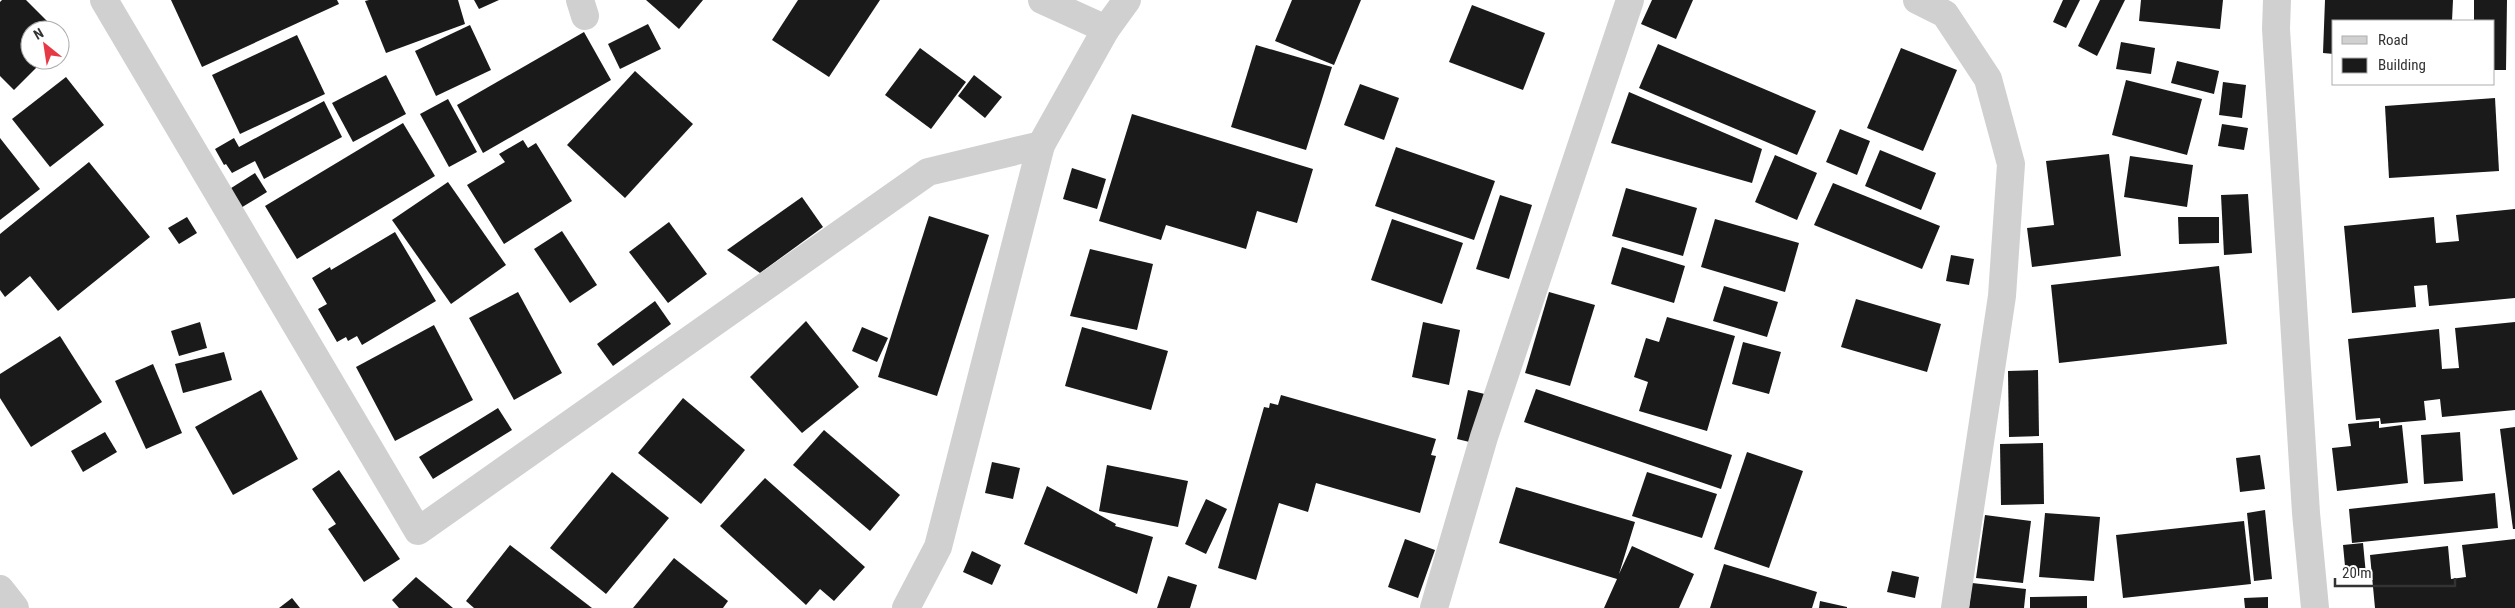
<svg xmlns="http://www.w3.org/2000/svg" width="2515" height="608" viewBox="0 0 2515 608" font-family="'Roboto Condensed',sans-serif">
	<rect width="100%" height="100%" fill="#fff"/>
	<g fill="#1a1a1a">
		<polygon points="2,0 26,0 56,30 30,30 30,60 44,60 14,90 0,76 0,2"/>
		<polygon points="171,0 337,0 339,4 202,67"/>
		<polygon points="369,0 458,0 465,24 386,53 365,1"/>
		<polygon points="474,0 499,0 479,9"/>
		<polygon points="646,0 703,0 679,29"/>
		<polygon points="798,0 880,0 829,77 772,40"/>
		<polygon points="1292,0 1361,0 1334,65 1275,41"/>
		<polygon points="1652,0 1693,0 1676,39 1641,24"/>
		<polygon points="2063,0 2080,0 2066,28 2053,22"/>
		<polygon points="2100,0 2125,0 2097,56 2078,46"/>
		<polygon points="2141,0 2223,0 2220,29 2139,21"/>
		<polygon points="2325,0 2453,0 2452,21 2334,21 2334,54 2323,53"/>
		<polygon points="2474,0 2507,0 2506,70 2494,70 2494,21 2474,21"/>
		<polygon points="1472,5 1545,33 1523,90 1449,62"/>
		<polygon points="648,24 661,49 620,69 608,44"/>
		<polygon points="470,25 491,70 436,96 415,51"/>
		<polygon points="584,32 611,80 483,153 457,105"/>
		<polygon points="297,35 325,94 240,134 212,75"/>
		<polygon points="2121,42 2155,48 2151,74 2116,69"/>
		<polygon points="1658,44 1816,111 1797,155 1639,88"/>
		<polygon points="1256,45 1332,67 1306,150 1231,127"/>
		<polygon points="920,48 966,82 931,129 885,95"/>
		<polygon points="1901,48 1957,70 1923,151 1867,128"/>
		<polygon points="2177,61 2219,71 2214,94 2171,83"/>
		<polygon points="635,71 693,124 625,198 567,145"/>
		<polygon points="386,75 406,114 353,142 332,103"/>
		<polygon points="974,75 1002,97 985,118 958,96"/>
		<polygon points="66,77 104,125 50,167 12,119"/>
		<polygon points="2126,80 2202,99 2187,155 2112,135"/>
		<polygon points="2223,82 2246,85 2242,118 2219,115"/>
		<polygon points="1360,84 1399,98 1384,140 1344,125"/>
		<polygon points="1629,92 1762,149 1752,183 1611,143"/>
		<polygon points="2495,98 2499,171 2389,178 2385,106"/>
		<polygon points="448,99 477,152 449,167 420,114"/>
		<polygon points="324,101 342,137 264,179 255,161 232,173 226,164 224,165 215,149 234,138 239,147"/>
		<polygon points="1132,114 1313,169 1297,223 1257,211 1246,249 1166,225 1161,240 1099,221"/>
		<polygon points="403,123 435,176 297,259 265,206"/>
		<polygon points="2222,124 2248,128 2244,150 2218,146"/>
		<polygon points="1840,129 1870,141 1857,175 1826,162"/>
		<polygon points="0,138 40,189 0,220"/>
		<polygon points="523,140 528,148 536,143 572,201 504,244 467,185 505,162 499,154"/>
		<polygon points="1396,147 1495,181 1474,240 1375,206"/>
		<polygon points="1880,150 1936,173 1921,210 1865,186"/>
		<polygon points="2109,154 2121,256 2032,267 2027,228 2054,225 2046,161"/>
		<polygon points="1775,155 1817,173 1797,220 1755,202"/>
		<polygon points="2130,156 2193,165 2187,207 2124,197"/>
		<polygon points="89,162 150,237 58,311 30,276 5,297 0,290 0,234"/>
		<polygon points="1072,168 1106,179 1097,209 1063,199"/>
		<polygon points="255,173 267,192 239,209 228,190"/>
		<polygon points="448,182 506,265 451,304 392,220"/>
		<polygon points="1833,183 1940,226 1922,269 1814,225"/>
		<polygon points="1626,188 1697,208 1683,256 1612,236"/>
		<polygon points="2248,194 2252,253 2224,255 2221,195"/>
		<polygon points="1500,195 1532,205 1509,279 1476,269"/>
		<polygon points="802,197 823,227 760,273 727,250"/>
		<polygon points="2515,209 2515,298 2429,306 2427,285 2414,286 2416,307 2352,313 2344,226 2434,217 2436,243 2459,241 2456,215"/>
		<polygon points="929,216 989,235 937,396 878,377"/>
		<polygon points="187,217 197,233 179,244 168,228"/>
		<polygon points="2178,217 2219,217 2219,243 2179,244"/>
		<polygon points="1392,219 1463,243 1442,304 1371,280"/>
		<polygon points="1715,219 1799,243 1785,292 1701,267"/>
		<polygon points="669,222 707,274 668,303 629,252"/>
		<polygon points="562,231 597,285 570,303 534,249"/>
		<polygon points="395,232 436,301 362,345 357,336 348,341 346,337 337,342 318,309 327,304 312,278 330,267 331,270"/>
		<polygon points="1622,247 1685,266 1674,303 1611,284"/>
		<polygon points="1090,249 1153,264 1137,330 1070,316"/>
		<polygon points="1951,255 1974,259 1969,285 1946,281"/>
		<polygon points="2219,266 2227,344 2059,363 2051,285"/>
		<polygon points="1724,286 1778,302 1767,337 1713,321"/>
		<polygon points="518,292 562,373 514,400 469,318"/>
		<polygon points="1549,292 1595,305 1570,386 1525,373"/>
		<polygon points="1856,299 1941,324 1927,372 1841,347"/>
		<polygon points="655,301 671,324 613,366 597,344"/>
		<polygon points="1667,317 1735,336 1707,431 1639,411 1648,382 1634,377 1646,338 1659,342"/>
		<polygon points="806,321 859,387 802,433 750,377"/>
		<polygon points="200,322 207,348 179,356 171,331"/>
		<polygon points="1423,322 1460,330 1449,385 1412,377"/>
		<polygon points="2515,322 2515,410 2442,417 2440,399 2424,401 2426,420 2381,424 2380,418 2356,420 2348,339 2439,329 2442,369 2459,368 2455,328"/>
		<polygon points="434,325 473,400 395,441 356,367"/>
		<polygon points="862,327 888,338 877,362 852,351"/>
		<polygon points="1082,327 1168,351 1151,410 1065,386"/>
		<polygon points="60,336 102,402 31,447 0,398 0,374"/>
		<polygon points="1743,342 1781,352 1769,394 1732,384"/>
		<polygon points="224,352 232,380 183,393 175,364"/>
		<polygon points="153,364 182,433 146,449 115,381"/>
		<polygon points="2038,370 2039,436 2009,437 2008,371"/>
		<polygon points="1536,389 1732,455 1721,489 1524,422"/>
		<polygon points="261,390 298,459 233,495 195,427"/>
		<polygon points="1468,390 1493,396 1482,445 1457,439"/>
		<polygon points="1281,395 1436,439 1431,455 1436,456 1420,513 1316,483 1308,512 1279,503 1256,580 1218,568 1264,407 1269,408 1270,403 1278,405"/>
		<polygon points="683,398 745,450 701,504 638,453"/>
		<polygon points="498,408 512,430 433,479 419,457"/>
		<polygon points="2379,421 2379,428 2402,425 2408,483 2337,491 2332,448 2351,446 2348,424"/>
		<polygon points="2515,427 2515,529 2513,529 2500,429"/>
		<polygon points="824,430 900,495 870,531 793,465"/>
		<polygon points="105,432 117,452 83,472 71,451"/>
		<polygon points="2460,432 2463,481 2424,484 2421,435"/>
		<polygon points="2043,443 2044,504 2001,505 2000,444"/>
		<polygon points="1747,452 1803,471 1769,568 1714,549"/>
		<polygon points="2260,455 2265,489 2240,492 2236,458"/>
		<polygon points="992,462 1020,468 1013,499 985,493"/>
		<polygon points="1107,465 1188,481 1178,527 1099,511"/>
		<polygon points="339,470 400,559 364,582 328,529 336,524 312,489"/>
		<polygon points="612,472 669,518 606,594 550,548"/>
		<polygon points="1647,472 1717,494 1702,538 1632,516"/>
		<polygon points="765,478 865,567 834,601 820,589 806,605 720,526"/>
		<polygon points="1047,486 1116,524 1115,526 1153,537 1137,594 1024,544"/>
		<polygon points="1516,487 1635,522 1619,574 1632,546 1694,574 1679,608 1604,608 1617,579 1499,543"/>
		<polygon points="2495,493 2498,528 2352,543 2349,509"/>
		<polygon points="1206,499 1227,509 1206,554 1185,544"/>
		<polygon points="2265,510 2272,579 2254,581 2247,513"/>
		<polygon points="2045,513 2100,517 2094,581 2039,577"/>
		<polygon points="1985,515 2031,521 2023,583 1976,578"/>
		<polygon points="2244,521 2251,584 2123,598 2116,535"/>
		<polygon points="1405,539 1435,550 1418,598 1388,587"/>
		<polygon points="2515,539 2515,608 2375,608 2370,555 2448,546 2451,579 2466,577 2462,545"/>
		<polygon points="2363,543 2366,575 2346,577 2343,545"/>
		<polygon points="510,545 592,608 474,608 466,601"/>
		<polygon points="972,551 1001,565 992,585 963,572"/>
		<polygon points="674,558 728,601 723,608 633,608"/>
		<polygon points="1724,564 1817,592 1812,608 1710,608"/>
		<polygon points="1892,571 1919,577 1915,598 1887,592"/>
		<polygon points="1168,576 1197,585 1190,608 1157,608"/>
		<polygon points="416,577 453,608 399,608 392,600"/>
		<polygon points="1972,583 2026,589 2024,608 1969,608"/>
		<polygon points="2087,596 2087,608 2030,608 2030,597"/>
		<polygon points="2268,597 2268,608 2245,608 2244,598"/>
		<polygon points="292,598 300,608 279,608"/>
		<polygon points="1820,601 1847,607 1847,608 1819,608"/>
	</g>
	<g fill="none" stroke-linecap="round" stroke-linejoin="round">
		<g stroke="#d0d0d0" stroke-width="28">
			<polyline points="104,0 418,531 928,172 1041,145"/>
			<polyline points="580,0 585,16"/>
			<polyline points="1042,0 1106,29"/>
			<polyline points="1917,0 1945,14 1988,79 2011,164 2002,296 1955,608"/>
			<polyline points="2277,0 2276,29 2306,513 2315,608"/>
			<polyline points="0,589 15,608"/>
			<polyline points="906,608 938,547 1041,145 1106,29 1127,0"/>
			<polyline points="1434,608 1484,437 1630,0"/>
		</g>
	</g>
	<rect x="2332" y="20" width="162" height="65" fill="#ffffff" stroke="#adadad"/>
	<rect x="2342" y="36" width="25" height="8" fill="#d0d0d0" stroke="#adadad"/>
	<text x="2378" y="45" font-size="15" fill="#333333">Road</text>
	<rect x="2342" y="58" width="25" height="15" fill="#1a1a1a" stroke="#adadad"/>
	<text x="2378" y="70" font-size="15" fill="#333333">Building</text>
	<g transform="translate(45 45) rotate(330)"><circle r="24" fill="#ffffff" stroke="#adadad"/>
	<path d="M0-4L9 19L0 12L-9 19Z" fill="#e63946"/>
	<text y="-8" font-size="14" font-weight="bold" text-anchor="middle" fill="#333333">N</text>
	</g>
	<path d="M2335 578v8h120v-8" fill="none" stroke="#333333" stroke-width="2.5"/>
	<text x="2342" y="578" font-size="15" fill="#333333" stroke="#ffffff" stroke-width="4" paint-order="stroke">20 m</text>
</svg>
